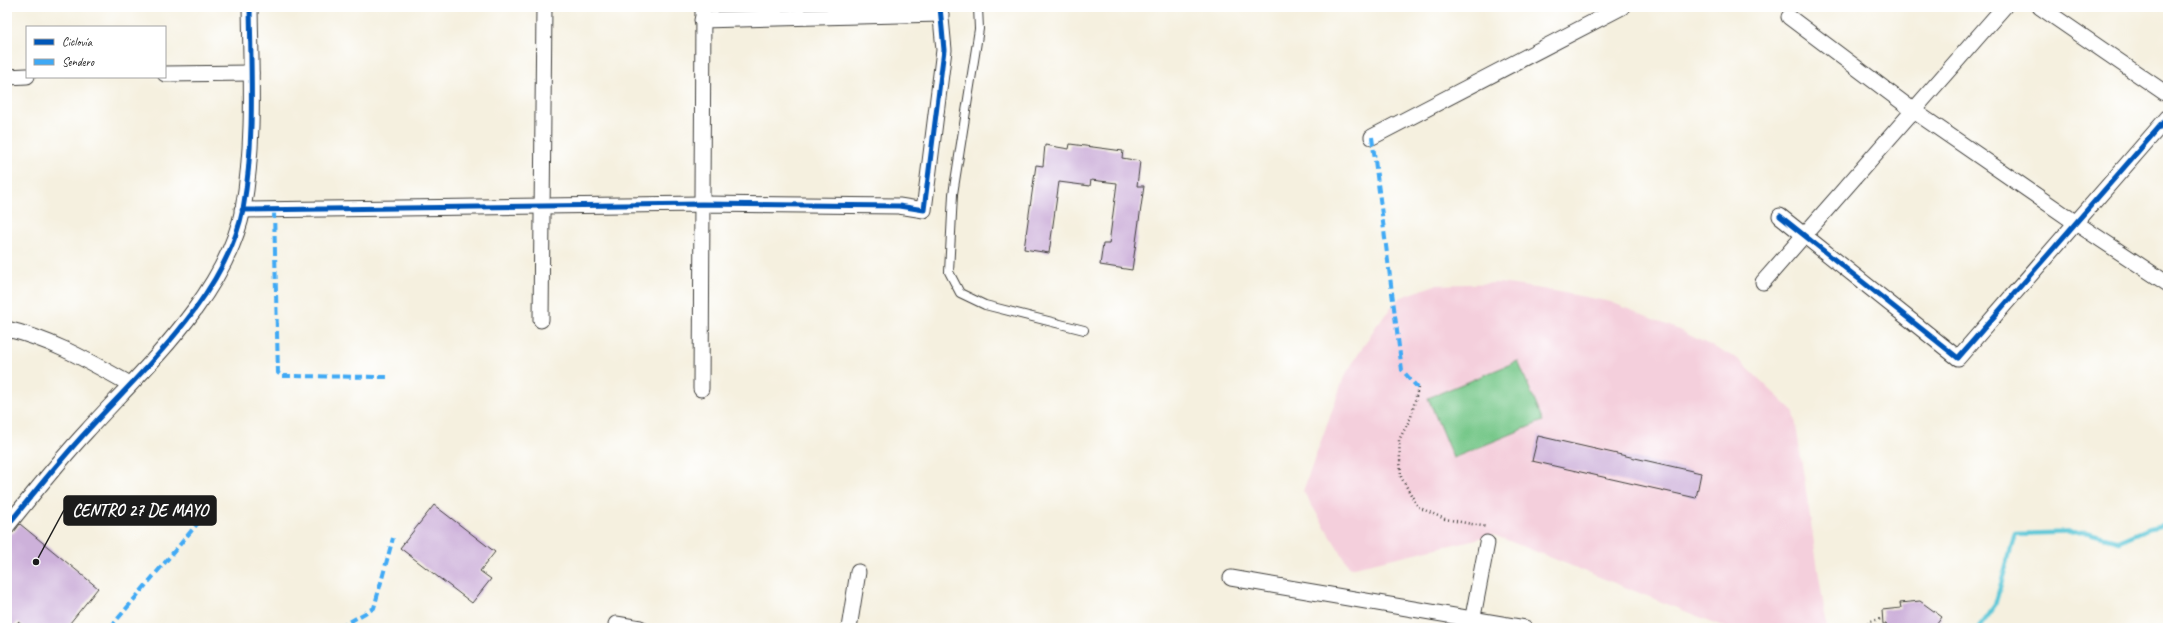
<svg xmlns="http://www.w3.org/2000/svg" width="2175" height="635" viewBox="0 0 2175 635" font-family="Caveat,sans-serif">
	<rect width="100%" height="100%" fill="#fff"/>
	<filter id="ink" filterUnits="userSpaceOnUse"><feTurbulence type="fractalNoise" baseFrequency=".025" numOctaves="2"/><feDisplacementMap in="SourceGraphic" scale="8" xChannelSelector="R" yChannelSelector="G"/><feConvolveMatrix kernelMatrix="1 2 1 2 8 2 1 2 1" color-interpolation-filters="sRGB"/></filter>
	<filter id="wash" filterUnits="userSpaceOnUse"><feTurbulence type="fractalNoise" baseFrequency=".012" numOctaves="4" result="noise"/><feDisplacementMap in="SourceGraphic" scale="16" xChannelSelector="R" yChannelSelector="G"/><feGaussianBlur stdDeviation="0.9" result="paint"/><feColorMatrix in="noise" values="0 0 0 0 0 0 0 0 0 0 0 0 0 0 0 0 0 1.4 0 .05"/><feComposite in="paint" operator="in"/></filter>
	<g filter="url(#wash)">
		<rect width="100%" height="100%" fill="#f5f0df"/>
		<polygon fill="#f4cfdc" points="1499,283 1549,290 1611,302 1677,329 1738,359 1794,412 1827,628 1727,628 1494,535 1350,568 1303,491 1344,377 1376,326 1399,298 1435,285"/>
		<polygon fill="#76c789" stroke="#497252" points="1518,361 1543,421 1453,458 1428,398"/>
		<g fill="none" stroke-linecap="round" stroke-linejoin="round">
			<polyline stroke="#5ec8d8" stroke-width="4.5" points="1978,628 1995,605 2015,534 2085,532 2119,541 2150,528 2168,524"/>
		</g>
		<g id="blocks">
			<g fill="#cdb1da">
				<polygon points="1070,144 1123,151 1122,158 1140,161 1137,186 1144,186 1132,270 1100,265 1103,244 1109,244 1117,183 1091,180 1090,186 1059,182 1049,253 1024,249 1036,165 1043,166 1045,145 1069,149"/>
				<polygon points="1538,436 1701,473 1696,498 1532,461"/>
				<polygon points="434,505 495,552 480,571 491,579 472,603 400,548"/>
				<polygon points="20,524 98,588 66,628 26,628 18,622 13,628 7,628 7,535 14,532"/>
				<polygon points="1920,601 1942,617 1934,628 1887,628 1886,624 1883,624 1882,610 1901,608 1900,603"/>
			</g>
		</g>
	</g>
	<g filter="url(#ink)">
		<use href="#blocks" fill-opacity="0" stroke="#3d3c39" stroke-width="1"/>
		<g fill="none" stroke-linecap="round" stroke-linejoin="round">
			<defs>
				<polyline id="lane" points="978,7 979,29 953,194 949,272 960,293 985,305 1084,330"/>
				<g id="street">
					<polyline points="2040,7 2168,95"/>
					<polyline points="1789,17 1914,111 2076,223 2168,284"/>
					<polyline points="702,20 941,14"/>
					<polyline points="165,74 251,73"/>
					<polyline points="7,77 27,76"/>
					<polyline points="1372,137 1622,7"/>
					<polyline points="242,210 702,204 899,206 924,210 944,50 940,7"/>
					<polyline points="1780,216 1958,358 2168,117"/>
					<polyline points="1763,282 2004,7"/>
					<polyline points="541,320 544,7"/>
					<path d="M7 329C51 339 90 362 130 384"/>
					<polyline points="701,389 703,7"/>
					<path d="M7 526C33 494 59 461 87 431 144 368 226 295 243 209 255 143 251 74 250 7"/>
					<polyline points="1231,578 1525,628"/>
					<polyline points="616,624 640,628"/>
					<polyline points="1471,627 1487,543"/>
					<polyline points="849,628 858,572"/>
				</g>
			</defs>
			<use href="#lane" stroke="#3d3c39" stroke-width="10"/>
			<use href="#street" stroke="#3d3c39" stroke-width="17"/>
			<g stroke="#3d3c39" stroke-width="2.5" stroke-dasharray="1 3" stroke-linecap="butt">
				<polyline points="1418,388 1411,417 1399,440 1401,477 1418,507 1445,519 1487,527"/>
				<polyline points="1862,628 1870,621 1882,619"/>
			</g>
			<use href="#lane" stroke="#fff" stroke-width="8"/>
			<use href="#street" stroke="#fff" stroke-width="15"/>
			<g stroke="#3fa9f5" stroke-width="4" stroke-dasharray="8 4" stroke-linecap="butt">
				<polyline points="1372,137 1402,370 1418,388"/>
				<polyline points="274,211 278,373 282,376 387,377"/>
				<polyline points="110,628 213,505"/>
				<polyline points="339,628 374,608 393,538"/>
			</g>
			<defs>
				<g id="cycleway">
					<polyline points="242,210 702,204 899,206 924,210 944,50 940,7"/>
					<polyline points="1780,216 1958,358 2168,117"/>
					<path d="M7 526C33 494 59 461 87 431 144 368 226 295 243 209 255 143 251 74 250 7"/>
				</g>
			</defs>
			<use href="#cycleway" stroke="#fff" stroke-width="8"/>
			<use href="#cycleway" stroke="#0057b8" stroke-width="5"/>
		</g>
	</g>
	<path fill="none" stroke="#1c1c1c" stroke-width="1.5" d="M36 562L64 510"/>
	<circle fill="#1c1c1c" stroke="#fff" stroke-width="1.5" cx="36" cy="562" r="4"/>
	<rect fill="#1c1c1c" stroke="#1c1c1c" stroke-width="1.5" x="64" y="496" width="152" height="29" rx="4"/>
	<g font-size="17" text-anchor="middle" font-weight="bold" fill="#fff">
		<text x="140" y="516">CENTRO 27 DE MAYO</text>
	</g>
	<rect width="2175" height="635" fill="none" stroke="#fff" stroke-width="24"/>
	<rect x="26" y="26" width="140" height="52" fill="#ffffff" stroke="#a4a4a4"/>
	<rect x="34" y="39" width="20" height="6" fill="#0057b8" stroke="#a4a4a4"/>
	<text x="62" y="46" font-size="12" fill="#1c1c1c">Ciclovía</text>
	<rect x="34" y="59" width="20" height="6" fill="#3fa9f5" stroke="#a4a4a4"/>
	<text x="62" y="66" font-size="12" fill="#1c1c1c">Sendero</text>
</svg>
